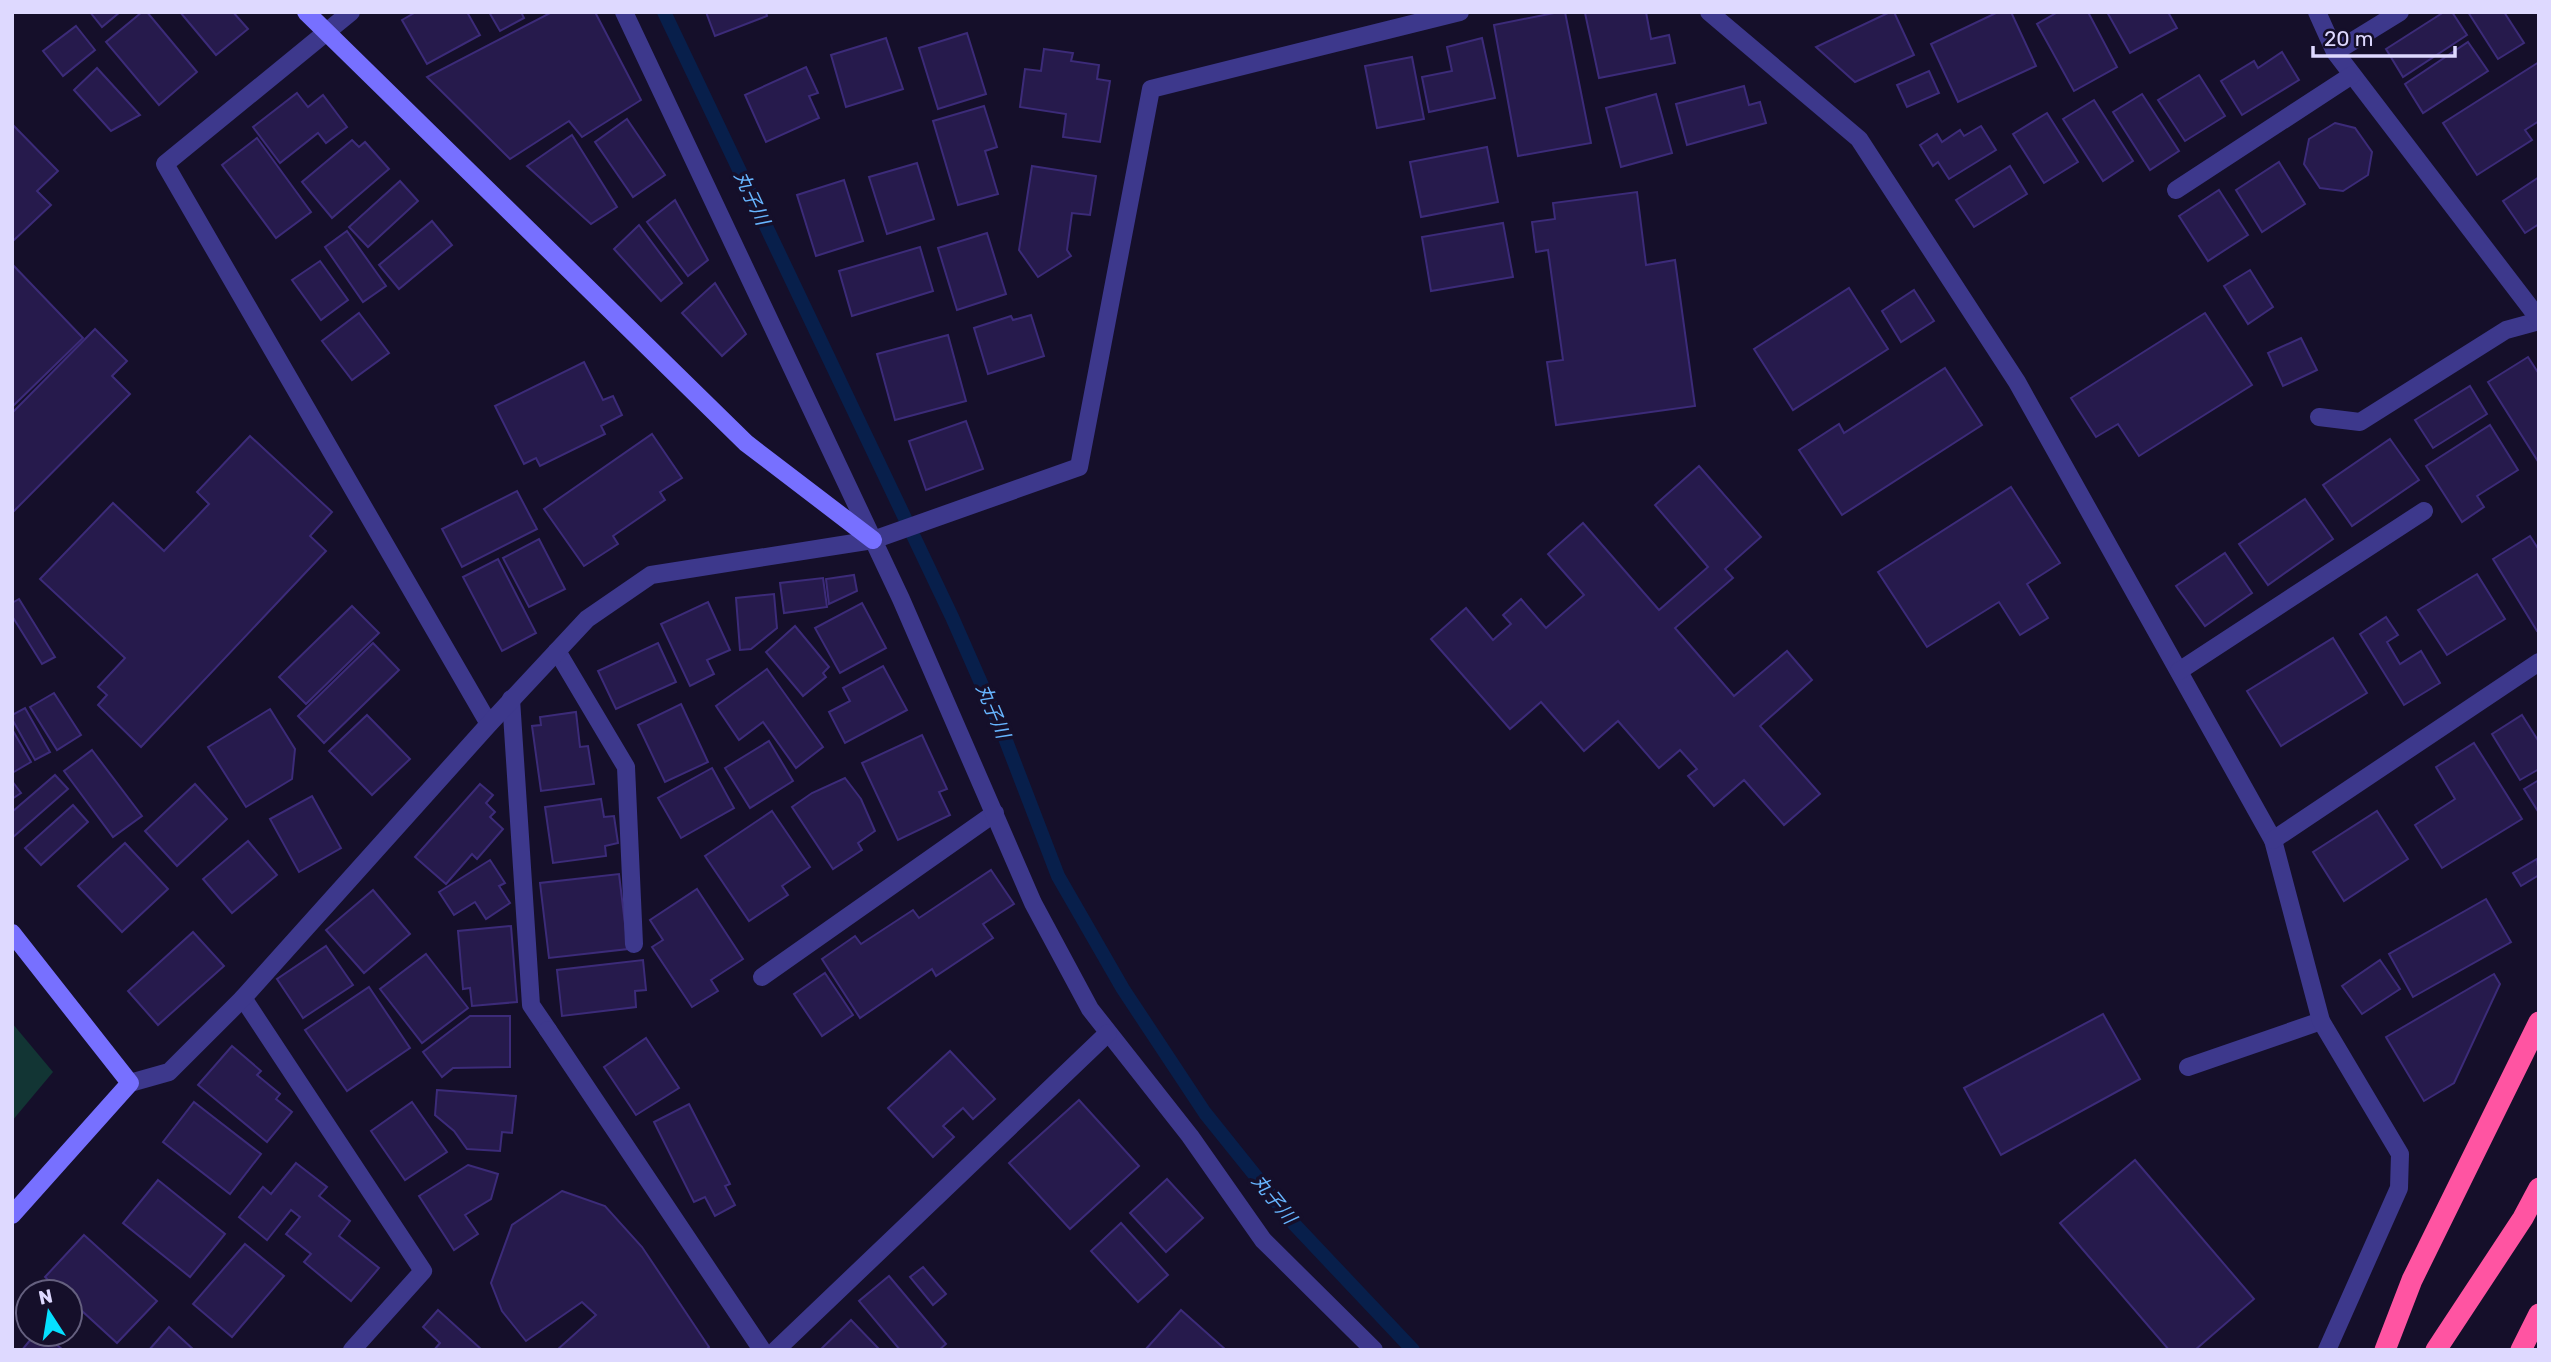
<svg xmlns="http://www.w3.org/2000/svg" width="2551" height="1362" viewBox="0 0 2551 1362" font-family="Rubik,'Noto Sans JP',sans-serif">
	<rect width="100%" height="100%" fill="#150f2a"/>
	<polygon fill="#123534" points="12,1023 53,1072 12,1121"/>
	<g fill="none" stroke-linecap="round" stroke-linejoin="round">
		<polyline stroke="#081f4b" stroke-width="14" points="664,12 952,617 1003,733 1058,876 1123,989 1205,1113 1295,1225 1413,1350"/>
	</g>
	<g fill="#261a4c" stroke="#3c2b79" stroke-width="2">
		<polygon points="90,12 120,12 102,27"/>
		<polygon points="142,12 147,12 197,72 159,105 106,42"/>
		<polygon points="180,12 233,12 248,29 216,55"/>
		<polygon points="416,12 467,12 480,35 427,64 402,20"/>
		<polygon points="489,12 521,12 524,18 500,31"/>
		<polygon points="552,12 595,12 641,100 582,137 569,121 510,159 427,77"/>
		<polygon points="706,12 766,12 767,16 715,36"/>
		<polygon points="1559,12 1565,12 1591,143 1518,156 1494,25"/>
		<polygon points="1646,12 1651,39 1669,35 1675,63 1599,78 1585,13"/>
		<polygon points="1890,12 1894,12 1914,55 1855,82 1816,47"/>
		<polygon points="1998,12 2011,12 2036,66 1958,102 1931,44"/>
		<polygon points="2058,12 2088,12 2117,67 2074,91 2037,24"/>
		<polygon points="2107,12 2168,12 2177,28 2130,53"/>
		<polygon points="2444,12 2452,12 2467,35 2403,77 2386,49"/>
		<polygon points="2468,12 2504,12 2524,43 2498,59"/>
		<polygon points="76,26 95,50 63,76 43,51"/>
		<polygon points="967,33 986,94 938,109 919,48"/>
		<polygon points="886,38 903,89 846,107 831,55"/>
		<polygon points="1482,38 1495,98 1429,112 1422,77 1452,71 1447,47"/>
		<polygon points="2468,42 2488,71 2423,113 2405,84"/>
		<polygon points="1044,49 1073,53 1071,61 1099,65 1097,79 1110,81 1100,142 1063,137 1066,114 1020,107 1025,69 1041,71"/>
		<polygon points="2282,52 2299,80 2242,115 2221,81 2254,61 2258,68"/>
		<polygon points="1412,57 1424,119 1377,128 1365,66"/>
		<polygon points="2539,62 2539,121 2525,130 2532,140 2477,175 2443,123"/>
		<polygon points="806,67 818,93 809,96 819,118 766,142 745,95"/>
		<polygon points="97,68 140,115 111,131 74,90"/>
		<polygon points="1929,71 1939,93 1907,107 1897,85"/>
		<polygon points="2199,75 2225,116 2185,141 2158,100"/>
		<polygon points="1744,86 1749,105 1760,102 1766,123 1687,145 1676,104"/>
		<polygon points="297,93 308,107 323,95 347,127 326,143 318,133 280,163 253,127"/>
		<polygon points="1656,94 1672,153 1621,167 1606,108"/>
		<polygon points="2142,94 2179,151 2150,170 2113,112"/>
		<polygon points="2094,100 2133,161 2103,181 2063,119"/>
		<polygon points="984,106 997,147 985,151 998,194 958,205 933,121"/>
		<polygon points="2047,113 2078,162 2044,183 2013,134"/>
		<polygon points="627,119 665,175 633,197 595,142"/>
		<polygon points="2335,123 2355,128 2372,152 2368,175 2343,191 2320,188 2304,164 2309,139"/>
		<polygon points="12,124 58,171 37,191 51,205 12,242"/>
		<polygon points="1981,126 1996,150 1949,179 1938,162 1933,166 1920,145 1937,134 1942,142 1960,130 1964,136"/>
		<polygon points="572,135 617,207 591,224 527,166"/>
		<polygon points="257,138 311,212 276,238 222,165"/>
		<polygon points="352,140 359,147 365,142 389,169 332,218 302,182"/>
		<polygon points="1487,147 1498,202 1421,217 1410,162"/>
		<polygon points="2279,162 2305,204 2262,232 2236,190"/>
		<polygon points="917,163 934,219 887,234 869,177"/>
		<polygon points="1032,166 1096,176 1090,215 1072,213 1067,250 1071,256 1038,277 1019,250"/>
		<polygon points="2010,166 2027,194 1974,227 1956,200"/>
		<polygon points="2539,177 2539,224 2525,233 2503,201"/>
		<polygon points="844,180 863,241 816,256 797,195"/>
		<polygon points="400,181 418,201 368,247 349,227"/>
		<polygon points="2219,190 2248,235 2208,261 2179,216"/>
		<polygon points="1637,192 1646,265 1675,260 1695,406 1556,425 1547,362 1563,360 1548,250 1536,252 1532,222 1555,219 1553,203"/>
		<polygon points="675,200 708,260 688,276 647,222"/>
		<polygon points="432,221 452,245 399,289 379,265"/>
		<polygon points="1503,223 1513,277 1431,291 1422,237"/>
		<polygon points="639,225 682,283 661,301 614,249"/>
		<polygon points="347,231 386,286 363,302 325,247"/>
		<polygon points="987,233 1006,294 957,310 938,248"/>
		<polygon points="920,247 933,291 852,316 839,271"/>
		<polygon points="320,261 348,300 321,320 292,280"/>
		<polygon points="12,264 83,338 13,406 12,405"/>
		<polygon points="2250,270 2273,307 2248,324 2224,286"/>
		<polygon points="715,283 746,334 722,356 682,313"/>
		<polygon points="1849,288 1888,349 1793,410 1754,349"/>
		<polygon points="1914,290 1934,321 1901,342 1882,311"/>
		<polygon points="359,313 389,353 352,380 322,341"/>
		<polygon points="2205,313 2252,385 2139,456 2118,424 2096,437 2071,398"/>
		<polygon points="1031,315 1044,356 988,374 974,328 1011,316 1013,320"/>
		<polygon points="95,329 127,361 112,376 130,394 12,513 12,413"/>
		<polygon points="948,335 966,401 895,420 877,354"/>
		<polygon points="2301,338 2317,370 2283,386 2268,353"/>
		<polygon points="2528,357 2539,374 2539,463 2488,382"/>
		<polygon points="584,362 603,400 613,396 622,415 601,426 605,434 540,466 536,458 524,464 495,406"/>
		<polygon points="1945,368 1982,425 1842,515 1799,450 1839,424 1844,433"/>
		<polygon points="2470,386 2487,414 2433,448 2415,420"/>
		<polygon points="966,421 983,469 926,490 909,441"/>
		<polygon points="2490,425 2518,470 2477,496 2484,507 2462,522 2426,466"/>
		<polygon points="652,434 682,478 660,492 665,500 613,536 618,544 584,566 544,509"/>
		<polygon points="250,436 332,512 310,536 326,551 141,747 98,705 107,695 98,687 125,658 40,579 113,503 164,551 209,504 197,492"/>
		<polygon points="2390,439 2419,480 2352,526 2323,485"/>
		<polygon points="1699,466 1761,537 1725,569 1733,578 1675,628 1734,696 1787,651 1812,680 1760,726 1820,794 1784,825 1744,780 1714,806 1688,776 1697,769 1680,750 1659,768 1618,721 1584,751 1541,702 1510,729 1431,639 1466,608 1493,640 1511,624 1503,615 1521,599 1546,628 1584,595 1548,554 1583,523 1659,610 1708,567 1655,505"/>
		<polygon points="2011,487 2060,563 2027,584 2048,618 2020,635 1999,602 1927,647 1878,572"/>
		<polygon points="517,491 537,529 462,567 442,529"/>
		<polygon points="2305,499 2333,539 2268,585 2239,544"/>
		<polygon points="2530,536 2539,550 2539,630 2537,631 2493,559"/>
		<polygon points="539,539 565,589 529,607 503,558"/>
		<polygon points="2225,553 2252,593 2205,626 2176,586"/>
		<polygon points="498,559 536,633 502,651 463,577"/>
		<polygon points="2477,574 2505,619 2447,655 2418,610"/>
		<polygon points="854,575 857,591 829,604 826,579"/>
		<polygon points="823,578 827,607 784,613 780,583"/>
		<polygon points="774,594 777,628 751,649 740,650 736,598"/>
		<polygon points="19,599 55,657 42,664 12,616 12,603"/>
		<polygon points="708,602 730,650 707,660 714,674 690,686 661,624"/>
		<polygon points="862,603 886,648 840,673 815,628"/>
		<polygon points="352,606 379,633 306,704 279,677"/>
		<polygon points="2386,617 2398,635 2387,642 2400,664 2421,651 2440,683 2404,705 2360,634"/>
		<polygon points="795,626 829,667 823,673 826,677 803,696 766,652"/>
		<polygon points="2333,638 2367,693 2281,746 2247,691"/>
		<polygon points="373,643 399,670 324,743 298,716"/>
		<polygon points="658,643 676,682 616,709 598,671"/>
		<polygon points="883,666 907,710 845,743 829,712 850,701 843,688"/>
		<polygon points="767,669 823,747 796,768 763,722 739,740 716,706"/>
		<polygon points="54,693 81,735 57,750 30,707"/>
		<polygon points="681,704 708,762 665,782 638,725"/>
		<polygon points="25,708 50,752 35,760 12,719 12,715"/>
		<polygon points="270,709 295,749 292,779 246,807 208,747"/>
		<polygon points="576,712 580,747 588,746 594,784 541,791 532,726 541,725 540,717"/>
		<polygon points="367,715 410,759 372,795 329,751"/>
		<polygon points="2522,715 2539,742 2539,769 2520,780 2492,734"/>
		<polygon points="12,729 31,762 12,773"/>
		<polygon points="922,735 947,789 939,792 950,815 898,840 862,763"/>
		<polygon points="769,741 793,781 750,808 725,768"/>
		<polygon points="2474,743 2522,819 2442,868 2415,825 2455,799 2436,767"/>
		<polygon points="92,750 142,816 113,837 64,771"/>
		<polygon points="712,768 734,808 681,838 658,798"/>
		<polygon points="55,775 68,789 12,838 12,812"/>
		<polygon points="845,778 861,799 875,831 858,843 862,850 833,869 792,807 812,793"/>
		<polygon points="2539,780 2539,813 2524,789"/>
		<polygon points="12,781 21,793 12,799"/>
		<polygon points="195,784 227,819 177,866 145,831"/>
		<polygon points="480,784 493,795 486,803 495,812 490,817 503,829 477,859 472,854 446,884 415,857"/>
		<polygon points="312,796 341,848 299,872 270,819"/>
		<polygon points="601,799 604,817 614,816 618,843 605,846 606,856 553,863 545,807"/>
		<polygon points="73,805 88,822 41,865 25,848"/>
		<polygon points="772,811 810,867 782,886 788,895 749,921 705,856"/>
		<polygon points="2377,811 2408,859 2344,901 2313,852"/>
		<polygon points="248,841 277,875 232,913 203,879"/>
		<polygon points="125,843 168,889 122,932 78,886"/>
		<polygon points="2537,859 2539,875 2521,886 2513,873"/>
		<polygon points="490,860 505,883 499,886 510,903 486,919 475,902 454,915 439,892"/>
		<polygon points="991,870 1014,904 983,924 993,938 936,976 932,969 860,1018 822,959 855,936 861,944 913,910 919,918"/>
		<polygon points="619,874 628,949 549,958 540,883"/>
		<polygon points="697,889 743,959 711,980 718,991 692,1007 652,947 663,940 650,920"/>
		<polygon points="373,890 410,934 364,973 326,930"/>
		<polygon points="2486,899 2511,942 2413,997 2389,954"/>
		<polygon points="511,926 517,1002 472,1006 470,988 463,989 458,931"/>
		<polygon points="193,932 224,966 158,1025 128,991"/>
		<polygon points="326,946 353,985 303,1018 277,979"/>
		<polygon points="426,954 468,1008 422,1043 380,989"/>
		<polygon points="643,960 646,990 635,991 636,1007 562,1016 557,970"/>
		<polygon points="2380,960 2400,989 2362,1014 2342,986"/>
		<polygon points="825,973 853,1015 822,1036 794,994"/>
		<polygon points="2494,974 2500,984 2454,1083 2424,1101 2386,1037"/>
		<polygon points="369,987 410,1048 347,1091 305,1030"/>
		<polygon points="2103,1014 2140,1079 2001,1155 1964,1088"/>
		<polygon points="470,1016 510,1016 510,1067 453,1068 442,1077 423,1052"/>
		<polygon points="646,1038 679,1088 636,1115 604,1067"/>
		<polygon points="232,1046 261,1071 257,1075 280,1094 276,1099 292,1112 267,1142 198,1085"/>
		<polygon points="950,1051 995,1099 973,1119 963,1108 943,1126 954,1137 933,1157 888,1108"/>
		<polygon points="437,1090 516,1096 512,1133 502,1132 500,1151 467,1149 454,1131 435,1115"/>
		<polygon points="1079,1100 1139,1166 1070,1229 1009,1163"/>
		<polygon points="194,1102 261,1154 230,1194 163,1142"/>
		<polygon points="412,1102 447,1152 405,1180 371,1131"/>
		<polygon points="689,1104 730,1184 725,1186 735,1205 715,1216 705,1197 694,1202 654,1122"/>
		<polygon points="2135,1160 2254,1299 2195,1350 2169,1350 2060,1223"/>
		<polygon points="296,1163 327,1187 319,1196 350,1221 339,1236 379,1268 351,1301 304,1262 311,1254 286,1234 300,1217 291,1210 267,1240 239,1217 263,1187 271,1194"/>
		<polygon points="468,1165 498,1174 491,1199 465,1215 478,1234 454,1250 419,1196"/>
		<polygon points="1167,1179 1203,1218 1166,1252 1130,1213"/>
		<polygon points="158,1180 225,1234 190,1277 123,1223"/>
		<polygon points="562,1191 605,1206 642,1247 709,1347 706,1350 557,1350 596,1315 582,1302 526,1341 502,1311 491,1283 512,1225"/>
		<polygon points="1121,1223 1168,1275 1138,1302 1091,1251"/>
		<polygon points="84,1235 157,1301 117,1343 70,1300 70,1292 61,1292 45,1277"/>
		<polygon points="245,1244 284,1276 232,1337 193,1304"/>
		<polygon points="923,1267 946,1294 933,1305 910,1277"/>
		<polygon points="889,1276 946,1344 939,1350 900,1350 859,1301"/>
		<polygon points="438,1310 482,1350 434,1350 440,1343 423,1327"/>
		<polygon points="1181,1310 1226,1350 1145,1350"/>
		<polygon points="851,1320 878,1348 876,1350 820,1350"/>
		<polygon points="169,1327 194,1350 149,1350"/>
		<polygon points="35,1334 44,1334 63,1350 22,1350"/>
	</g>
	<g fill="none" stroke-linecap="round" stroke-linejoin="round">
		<g stroke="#3d388c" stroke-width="18">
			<polyline points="2319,417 2360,422 2506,330 2539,321"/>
			<polyline points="557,651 626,767 634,944"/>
			<polyline points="511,699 531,1005 548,1030"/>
			<polyline points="762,977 995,813"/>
			<polyline points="2188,1067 2321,1021"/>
		</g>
		<g stroke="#3d388c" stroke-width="18">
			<polyline points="351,12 165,164 489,724"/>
			<polyline points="624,12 901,599 1033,903 1090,1009 1190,1136 1263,1240 1374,1350"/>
			<polyline points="1709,12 1859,139 2017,382 2273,840 2321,1021 2400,1154 2399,1188 2327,1350"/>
			<polyline points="2317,12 2335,52 2539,319"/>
			<polyline points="2335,52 2400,12"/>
			<polyline points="2176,190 2352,75"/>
			<polyline points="2179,671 2424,511"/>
			<polyline points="2273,840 2539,662"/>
			<polyline points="243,998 423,1271 352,1350"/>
			<polyline points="548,1030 762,1350"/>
			<polyline points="130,1083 169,1072 243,998 489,724 587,619 651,575 873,540 1079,467 1151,89 1460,12"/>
			<polyline points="776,1350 1108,1033"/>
		</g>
		<g stroke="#7770ff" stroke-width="18">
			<polyline points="306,12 746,443 873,540"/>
			<polyline points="12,933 130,1083 12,1215"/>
		</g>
		<g stroke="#ff54a2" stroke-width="21">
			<polyline points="2385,1350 2412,1280 2539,1022"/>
			<polyline points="2436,1350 2523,1218 2539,1188"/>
			<polyline points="2521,1350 2539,1314"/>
		</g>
	</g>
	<g text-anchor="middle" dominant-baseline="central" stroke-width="7" stroke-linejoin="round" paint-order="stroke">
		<g font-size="19" font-style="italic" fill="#67b5ff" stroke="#150f2a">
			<text transform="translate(752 198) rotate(65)">丸子川</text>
			<text transform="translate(993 711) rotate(67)">丸子川</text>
			<text transform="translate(1274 1199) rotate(51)">丸子川</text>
		</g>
	</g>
	<rect width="2551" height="1362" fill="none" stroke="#ded9ff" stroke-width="28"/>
	<g transform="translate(49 1313) rotate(348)"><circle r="33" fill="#150f2a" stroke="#65607f" stroke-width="2"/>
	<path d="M0-5L12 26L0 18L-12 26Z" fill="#05e0ff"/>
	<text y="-10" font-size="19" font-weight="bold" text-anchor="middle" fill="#ded9ff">N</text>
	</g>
	<path d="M2313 46v10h142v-10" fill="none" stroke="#ded9ff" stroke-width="3.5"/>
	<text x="2324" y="46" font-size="21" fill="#ded9ff" stroke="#150f2a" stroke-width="5" paint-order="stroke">20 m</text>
</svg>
